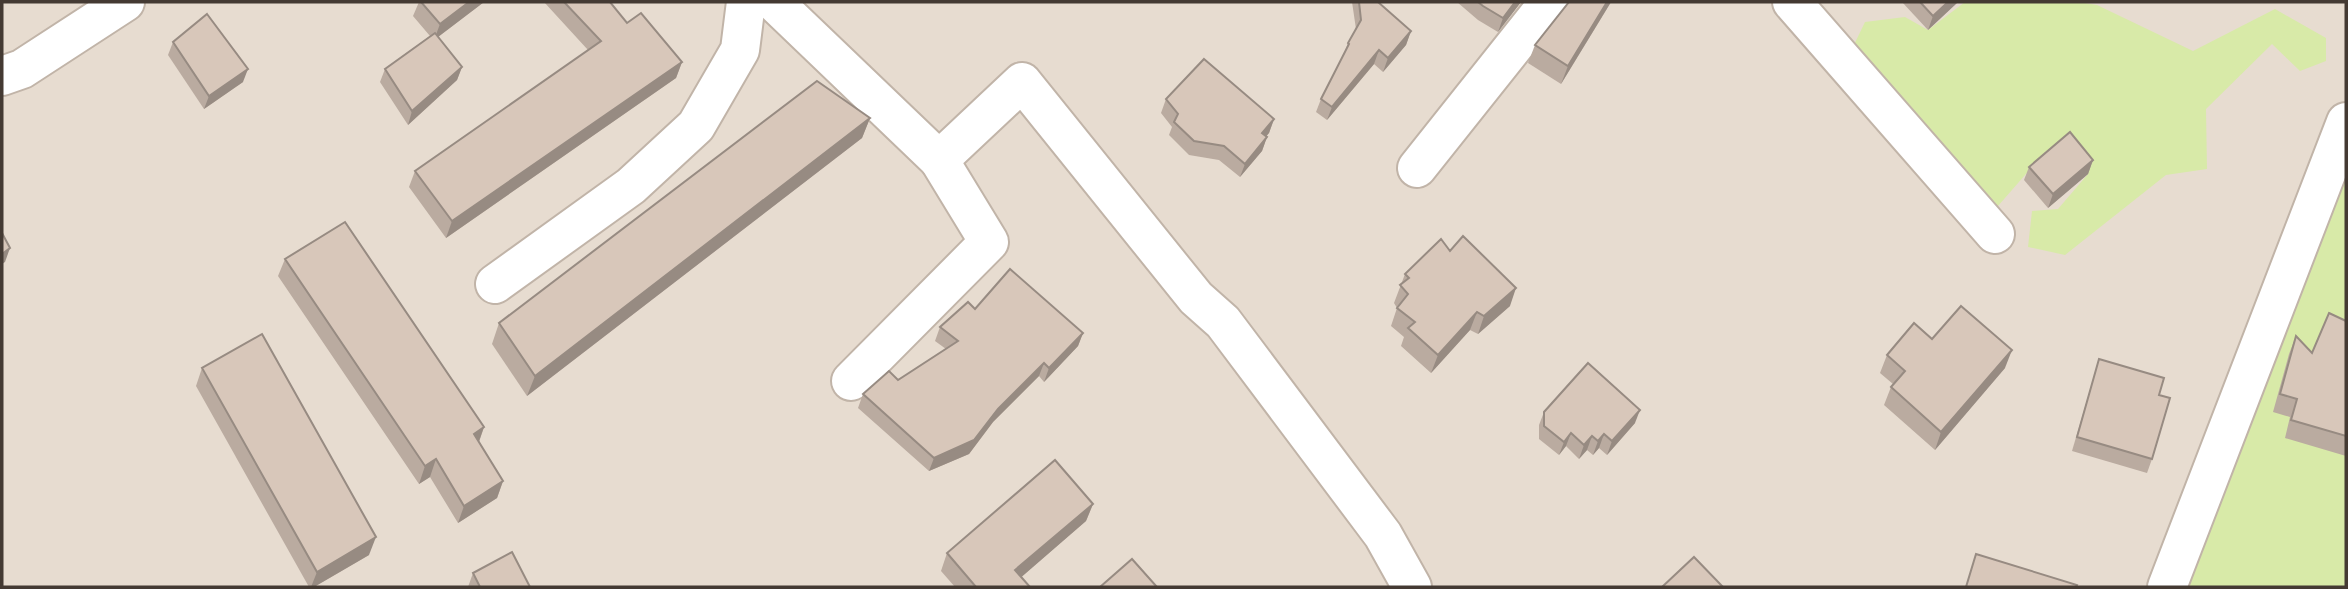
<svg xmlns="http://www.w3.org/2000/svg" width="2348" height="589" viewBox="0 0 2348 589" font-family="'Archivo Narrow',sans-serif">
	<rect width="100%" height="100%" fill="#f2ebe2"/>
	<rect fill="#e7dcd0" x="2" y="2" width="2344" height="585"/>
	<g fill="#d8eaa8">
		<polygon points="1965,2 2079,2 2097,5 2193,51 2275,9 2326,38 2326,61 2300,71 2272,44 2206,109 2207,169 2166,175 2065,255 2028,247 2032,211 2058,209 2088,174 2076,147 2046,151 1991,214 1850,53 1865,22 1905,17 1928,30"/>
		<polygon points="2346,160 2346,587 2189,587"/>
	</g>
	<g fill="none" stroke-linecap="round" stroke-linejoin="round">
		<defs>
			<g id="street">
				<polyline points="774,2 939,160 1022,82 1196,298 1223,322 1383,535 1412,587"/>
				<polyline points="1792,2 1995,234"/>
				<polyline points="2,76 22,69 125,2"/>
				<polyline points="1417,168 1549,2"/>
				<polyline points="495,284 631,186 696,126 740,50 746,2"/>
				<polyline points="851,381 989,242 939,160"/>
				<polyline points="2167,587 2346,122"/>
			</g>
		</defs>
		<use href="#street" stroke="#c1b4a8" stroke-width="42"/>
		<use href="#street" stroke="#fff" stroke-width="38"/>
	</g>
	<g fill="#baaba0">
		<polygon points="419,2 484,2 438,37 462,67 457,80 408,125 380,82 385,69 430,36 413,16"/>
		<polygon points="544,2 610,2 627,23 682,62 676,78 446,238 409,187 415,171 588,50"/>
		<polygon points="1352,2 1378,2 1411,31 1406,45 1383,72 1374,64 1327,120 1316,112 1321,99 1343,56 1348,43 1356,29"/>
		<polygon points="1457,2 1521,2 1498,32 1478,20"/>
		<polygon points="1569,2 1611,2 1561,84 1528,63 1535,45"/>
		<polygon points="1902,2 1958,2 1928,30"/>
		<polygon points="173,42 243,82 204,109 168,55"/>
		<polygon points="1166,99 1274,119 1269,133 1266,136 1267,137 1262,151 1240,177 1219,160 1189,155 1169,135 1172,127 1161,113"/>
		<polygon points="870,118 862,138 527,396 492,344 499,323"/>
		<polygon points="2093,160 2088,174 2048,208 2024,180 2029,167"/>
		<polygon points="1450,251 1510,306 1478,334 1470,330 1431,373 1401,346 1404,337 1391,326 1397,308 1394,303 1405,274"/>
		<polygon points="285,259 484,427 479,442 503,481 497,498 458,523 430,477 419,484 278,276"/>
		<polygon points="975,309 1083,333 1078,346 1044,382 1039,376 993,422 969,454 929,471 858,408 863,394 898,380 946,349 935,341 940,327"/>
		<polygon points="2346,321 2346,456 2285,438 2290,417 2273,412 2289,354 2296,336 2312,353"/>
		<polygon points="1932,339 2005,368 1935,450 1884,405 1891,387 1893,384 1880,373 1887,355"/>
		<polygon points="2099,359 2159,395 2152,459 2147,473 2072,451"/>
		<polygon points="202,368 369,555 314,587 309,587 196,386"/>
		<polygon points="1544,412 1635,423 1607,455 1599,448 1593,455 1587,450 1579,459 1566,446 1559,455 1539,439 1539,425"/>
		<polygon points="1093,504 1086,521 1021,577 1030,587 955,587 941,571 947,553"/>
		<polygon points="473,573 530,587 468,587"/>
	</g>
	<g fill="#978b82">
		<polygon points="469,2 484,2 434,40 440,24"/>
		<polygon points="1515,2 1521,2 1498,32 1503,18"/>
		<polygon points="1607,2 1611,2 1561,84 1568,66"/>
		<polygon points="1948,2 1958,2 1928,30 1933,16"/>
		<polygon points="1411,31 1406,45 1383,72 1388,58"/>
		<polygon points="1379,50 1374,64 1327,120 1332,107"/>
		<polygon points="682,62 676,78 446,238 452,221"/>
		<polygon points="462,67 457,80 408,125 412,111"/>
		<polygon points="248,69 243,82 204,109 209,96"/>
		<polygon points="870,118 862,138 527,396 535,376"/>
		<polygon points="1274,119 1269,133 1257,147 1262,133"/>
		<polygon points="1267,137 1262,151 1240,177 1245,164"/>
		<polygon points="2093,160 2088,174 2048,208 2053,194"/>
		<polygon points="10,248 5,262 2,264 2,254"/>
		<polygon points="1516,288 1510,306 1478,334 1484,316"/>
		<polygon points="1477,312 1470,330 1431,373 1438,355"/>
		<polygon points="1083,333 1078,346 1044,382 1049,368"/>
		<polygon points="2012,350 2005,368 1935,450 1941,432"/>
		<polygon points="1044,363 1039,376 993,422 969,454 929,471 934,458 998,409"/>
		<polygon points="1640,410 1635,423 1607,455 1612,441"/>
		<polygon points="484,427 478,444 474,434"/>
		<polygon points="1571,433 1566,446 1559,455 1564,442"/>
		<polygon points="1604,434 1599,448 1593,455 1598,441"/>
		<polygon points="1592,436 1587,450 1579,459 1584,445"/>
		<polygon points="436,459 430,477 419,484 425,466"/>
		<polygon points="503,481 497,498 458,523 464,506"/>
		<polygon points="1093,504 1086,521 1010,587 1015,570"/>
		<polygon points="376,537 369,555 314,587 311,587 317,572"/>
	</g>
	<g fill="#d8c7ba" stroke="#978b82" stroke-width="2">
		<polygon points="421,2 469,2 440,24"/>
		<polygon points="564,2 610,2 627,23 641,13 682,62 452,221 415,171 601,41"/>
		<polygon points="1359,2 1378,2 1411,31 1388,58 1379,50 1332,107 1321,99 1349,44 1348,43 1361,20"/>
		<polygon points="1478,2 1515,2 1503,18 1483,6"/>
		<polygon points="1569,2 1607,2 1568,66 1535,45"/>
		<polygon points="1920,2 1948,2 1933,16"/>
		<polygon points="207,14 248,69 209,96 173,42"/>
		<polygon points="435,33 462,67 412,111 385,69"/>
		<polygon points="1204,59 1274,119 1262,133 1267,137 1245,164 1224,146 1194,141 1174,122 1178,114 1166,99"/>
		<polygon points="817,81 870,118 535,376 499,323"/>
		<polygon points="2070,132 2093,160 2053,194 2029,167"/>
		<polygon points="345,222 484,427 474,434 503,481 464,506 436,459 425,466 285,259"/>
		<polygon points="2,233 10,248 2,254"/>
		<polygon points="1463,236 1516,288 1484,316 1477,312 1438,355 1408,328 1415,322 1397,308 1408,294 1400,285 1409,278 1405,274 1441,239 1450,251"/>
		<polygon points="1010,269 1083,333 1049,368 1044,363 998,409 974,440 934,458 863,394 889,371 898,380 958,341 940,327 968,302 975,309"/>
		<polygon points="1961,306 2012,350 1941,432 1891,387 1905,371 1887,355 1914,323 1932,339"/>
		<polygon points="2329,313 2346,321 2346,436 2291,420 2297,399 2280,394 2296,336 2312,353"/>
		<polygon points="262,334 376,537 317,572 202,368"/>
		<polygon points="2099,359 2164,378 2159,395 2170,398 2152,459 2077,437"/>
		<polygon points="1588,363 1640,410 1612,441 1604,434 1598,441 1592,436 1584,445 1571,433 1564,442 1544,426 1544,412"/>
		<polygon points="1055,460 1093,504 1015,570 1030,587 976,587 947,553"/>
		<polygon points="512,552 530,587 480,587 473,573"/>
		<polygon points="1976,554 2077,585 2076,587 1966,587"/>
		<polygon points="1694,557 1723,587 1662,587"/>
		<polygon points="1132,559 1157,587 1100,587"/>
	</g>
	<rect width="2348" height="589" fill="none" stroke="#443a33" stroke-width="7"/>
</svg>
